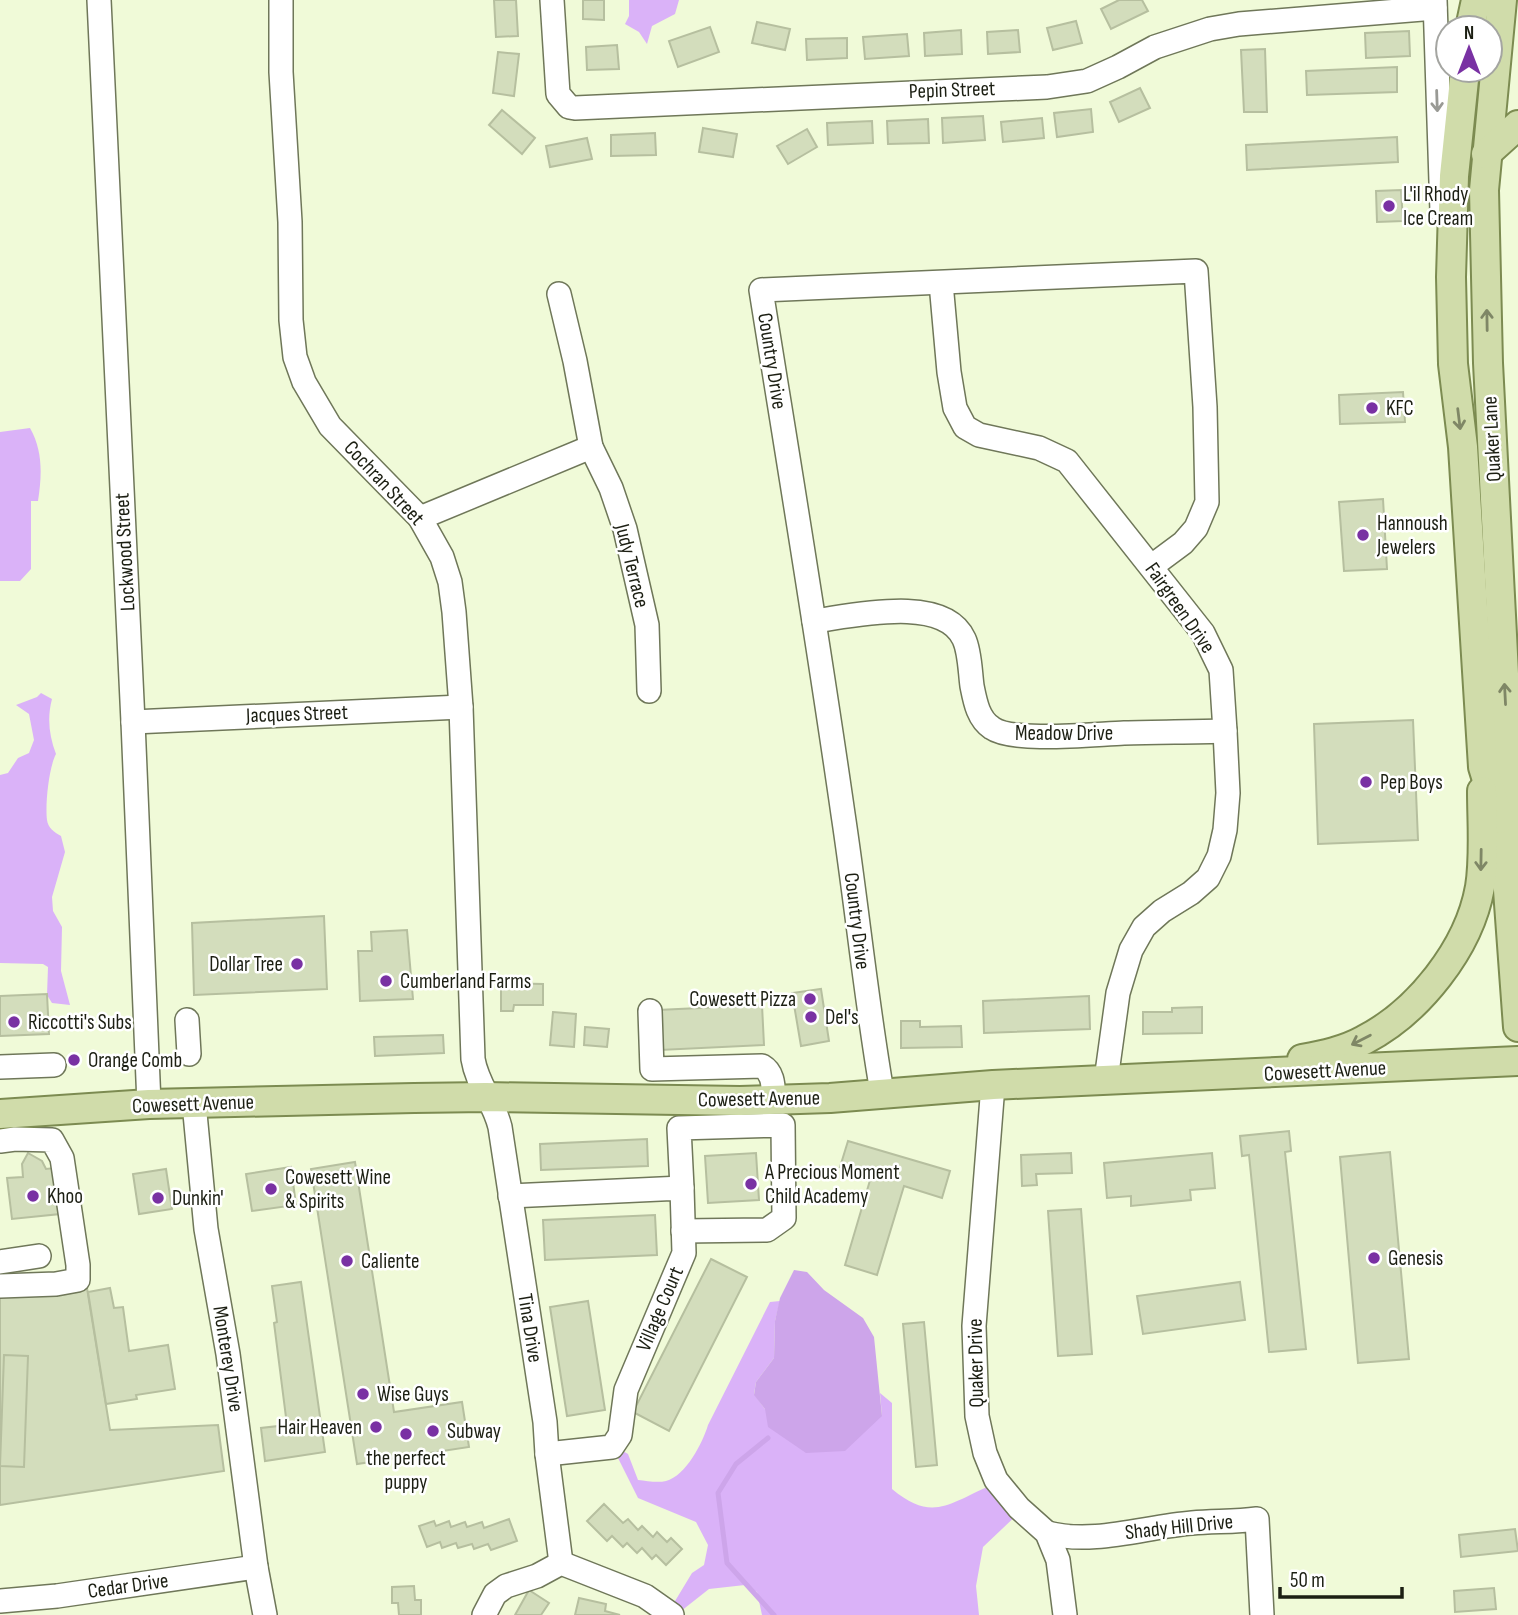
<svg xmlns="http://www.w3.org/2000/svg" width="1518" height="1615" viewBox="0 0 1518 1615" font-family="'Sofia Sans Condensed',sans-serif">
	<rect width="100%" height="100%" fill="#f0fad8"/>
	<g fill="#dab2f8">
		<polygon points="629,0 679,0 675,14 652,26 647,44 639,32 625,24 629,16"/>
		<path d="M30 428C43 451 42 475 38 501H31V569L20 581H0V432Z"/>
		<path d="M41 693 52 699C47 718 49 735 56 754 49 767 45 804 47 820 48 828 54 832 61 836L65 852 52 897 53 911 62 927 61 971 70 1005 52 1003 47 995 48 967 43 964 0 963V775L8 773 18 758 29 753 34 740 29 714 16 705 37 697Z"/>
		<path d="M780 1301 775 1321 774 1358 756 1382 754 1394 765 1409 882 1416 880 1393 892 1403V1489C933 1523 949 1503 992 1485L1021 1511 983 1547 976 1586 979 1615H762L757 1592 745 1585 709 1589 676 1615 669 1611 692 1573 704 1565 708 1545 696 1522 638 1498 613 1448 614 1446 628 1454 638 1480C647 1481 658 1483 666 1481 686 1476 703 1442 708 1425L770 1302Z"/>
	</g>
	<polygon fill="#cda5ea" points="794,1270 807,1272 824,1290 863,1318 874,1337 882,1416 845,1451 806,1453 768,1427 765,1409 754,1395 756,1382 774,1358 775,1321 780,1298"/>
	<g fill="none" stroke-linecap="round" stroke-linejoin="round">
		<polyline stroke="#cda5ea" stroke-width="5" points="768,1438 736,1464 718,1493 727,1563 774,1615"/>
	</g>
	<g fill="#d3ddbc" stroke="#b6bf9f" stroke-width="2">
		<polygon points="494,0 516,0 518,36 496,37"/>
		<polygon points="583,0 604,0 604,20 583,19"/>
		<polygon points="1119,0 1142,0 1148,11 1111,29 1101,9"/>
		<polygon points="1076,21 1082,43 1053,50 1047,28"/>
		<polygon points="757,22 790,29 785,50 752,43"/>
		<polygon points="710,27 719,52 678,67 669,41"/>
		<polygon points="961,30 962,54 925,56 924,33"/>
		<polygon points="1018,30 1020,52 988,54 987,32"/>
		<polygon points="1409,31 1410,56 1366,58 1365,33"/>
		<polygon points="907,34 909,56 865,59 863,37"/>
		<polygon points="847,38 847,58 807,60 806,39"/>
		<polygon points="617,45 619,69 587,70 586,47"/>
		<polygon points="1265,49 1267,112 1244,112 1241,50"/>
		<polygon points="498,52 519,54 514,96 493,93"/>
		<polygon points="1397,67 1397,92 1307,95 1306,71"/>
		<polygon points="1140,88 1150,108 1119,122 1110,102"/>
		<polygon points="1091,109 1093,132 1057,137 1054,113"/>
		<polygon points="502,110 535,138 522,154 489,125"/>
		<polygon points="983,116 985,140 943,143 942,118"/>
		<polygon points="1042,118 1044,138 1003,142 1001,122"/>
		<polygon points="928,119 929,143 888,144 887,121"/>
		<polygon points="872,121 873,143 828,145 827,123"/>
		<polygon points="703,128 737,134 733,157 699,152"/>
		<polygon points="807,129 817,147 788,164 777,146"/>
		<polygon points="655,133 656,155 611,156 611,135"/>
		<polygon points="1397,137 1398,162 1247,170 1246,145"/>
		<polygon points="587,138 592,159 550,167 546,146"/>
		<polygon points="1401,190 1403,221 1377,222 1376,191"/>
		<polygon points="1403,392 1405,422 1340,424 1339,395"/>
		<polygon points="1383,499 1387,569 1344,571 1339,502"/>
		<polygon points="1413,720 1418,840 1318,844 1314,724"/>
		<polygon points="324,916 327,989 194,995 192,923"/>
		<polygon points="407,930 413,999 360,1001 358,951 372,951 371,932"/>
		<polygon points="501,983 543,984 543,1005 514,1005 513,1011 501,1011"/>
		<polygon points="821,989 829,1041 801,1046 792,993"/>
		<polygon points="47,994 49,1034 0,1036 0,996"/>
		<polygon points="1089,996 1090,1029 984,1033 983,1001"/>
		<polygon points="762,1005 764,1045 660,1050 658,1010"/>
		<polygon points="1202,1007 1202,1033 1143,1034 1143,1012 1172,1012 1172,1008"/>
		<polygon points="553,1012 576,1014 574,1047 550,1045"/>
		<polygon points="901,1021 920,1021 920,1027 961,1026 962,1047 901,1048"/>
		<polygon points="585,1027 609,1029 607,1047 584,1045"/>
		<polygon points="443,1035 444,1053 375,1056 374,1037"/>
		<polygon points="1289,1131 1291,1151 1285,1152 1306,1349 1269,1352 1249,1155 1242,1156 1240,1136"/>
		<polygon points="647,1139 648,1166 541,1170 540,1144"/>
		<polygon points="848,1141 950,1171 942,1198 904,1186 877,1275 845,1265 871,1177 840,1167"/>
		<polygon points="1390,1152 1409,1359 1358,1363 1340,1157"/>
		<polygon points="28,1153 42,1161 46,1169 54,1168 60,1214 12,1219 7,1178 23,1177 22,1164"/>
		<polygon points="756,1153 759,1200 708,1203 705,1156"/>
		<polygon points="1071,1153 1072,1173 1036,1174 1037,1185 1022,1186 1021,1155"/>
		<polygon points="1212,1153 1215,1188 1190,1190 1191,1200 1131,1206 1131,1196 1107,1198 1104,1163"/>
		<polygon points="355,1162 394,1412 462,1402 469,1447 357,1464 311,1169"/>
		<polygon points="291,1167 296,1205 252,1211 246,1174"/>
		<polygon points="166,1169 172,1209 139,1214 133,1174"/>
		<polygon points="1081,1209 1092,1354 1058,1356 1048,1211"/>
		<polygon points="655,1215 657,1255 545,1260 543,1220"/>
		<polygon points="711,1259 747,1277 669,1431 633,1412"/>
		<polygon points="301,1282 325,1452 265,1461 261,1428 287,1425 274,1323 277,1322 272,1286"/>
		<polygon points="1240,1282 1245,1320 1143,1334 1137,1296"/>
		<polygon points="87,1288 110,1430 218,1425 224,1471 0,1505 0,1294"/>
		<polygon points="110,1288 114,1308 123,1307 129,1351 168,1345 175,1389 136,1395 137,1399 106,1404 88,1292"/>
		<polygon points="588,1301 605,1410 567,1416 550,1307"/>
		<polygon points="924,1322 937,1465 916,1467 903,1324"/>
		<polygon points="4,1355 28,1356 24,1467 0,1466"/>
		<polygon points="604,1504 623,1523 628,1519 638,1530 642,1526 653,1537 657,1532 667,1542 671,1538 682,1549 666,1565 656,1555 652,1559 642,1548 637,1553 627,1543 623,1547 612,1536 607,1541 587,1521"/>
		<polygon points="509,1519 517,1541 491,1550 488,1544 474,1549 472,1544 458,1548 456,1543 442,1548 440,1542 427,1547 419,1526 434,1521 436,1526 449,1521 451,1527 465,1522 467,1527 482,1522 484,1528"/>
		<polygon points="1515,1529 1518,1551 1461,1557 1459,1535"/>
		<polygon points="414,1586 415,1600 421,1600 421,1615 399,1615 398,1603 392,1603 392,1587"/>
		<polygon points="1494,1588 1496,1609 1455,1612 1454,1591"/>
		<polygon points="529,1590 549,1603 541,1615 515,1615"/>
		<polygon points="579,1598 606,1604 605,1611 620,1615 575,1615"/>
	</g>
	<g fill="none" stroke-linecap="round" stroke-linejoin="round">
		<defs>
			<g id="minor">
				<polyline points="99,0 133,722 149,1104"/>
				<path d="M281 0V72L290 222 291 320 295 357 304 382 330 426 420 518 442 557 450 582 454 612 461 707 473 1059C477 1084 494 1102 500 1127L545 1422 547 1454 561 1563"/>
				<polyline points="552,0 558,94 569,107 575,108 1047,87 1087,81 1118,67 1155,47 1210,29 1239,24 1435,8"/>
				<polyline points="1435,0 1442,212"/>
				<polyline points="941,283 949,372 955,408 965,427 979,435 1039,448 1067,461 1203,633 1221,670 1225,731 1228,793 1225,830 1219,856 1208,878 1191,893 1162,911 1144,927 1131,950 1118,993 1106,1080"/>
				<polyline points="559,294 575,361 591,447 611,488 625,529 647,625 649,691"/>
				<polyline points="420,518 591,447"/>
				<path d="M814 621C852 616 944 594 964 639 970 652 970 671 972 686 975 701 978 719 992 728 1013 743 1095 734 1124 733 1158 732 1191 732 1225 731"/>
				<polyline points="133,722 461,707"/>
				<path d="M650 1011 652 1069 762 1066C774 1073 773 1087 774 1100"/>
				<polyline points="187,1020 189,1054"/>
				<polyline points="0,1067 54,1065"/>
				<polyline points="993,1085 974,1326 977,1416 985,1453 996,1480 1019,1508 1047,1533 1058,1560 1065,1615"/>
				<path d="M882 1092C866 1000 857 907 843 814 818 639 789 465 761 290L1196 271 1205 407 1207 502 1196 528 1183 543 1152 566"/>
				<polyline points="194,1103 206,1229 228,1354 256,1567 265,1615"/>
				<polyline points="0,1141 15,1139 52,1140 62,1158 78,1265 78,1280 56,1284 0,1286"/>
				<polyline points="682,1188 679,1128 783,1125 784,1218 767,1230 683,1231"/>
				<polyline points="510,1196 682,1188 684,1253 626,1390 620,1435 612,1447 547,1454"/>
				<polyline points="0,1262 39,1256"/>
				<path d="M1047 1533C1094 1545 1144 1527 1192 1523 1213 1521 1235 1522 1257 1519L1262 1615"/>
				<polyline points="0,1601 57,1596 256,1567"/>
				<polyline points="484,1615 495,1594 506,1586 537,1576 561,1563 645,1596 672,1615"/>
			</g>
			<g id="major">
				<polyline points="1502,0 1484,190 1488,363 1509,771 1504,835 1518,1027"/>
				<polyline points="1470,28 1476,0"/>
				<polyline points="1465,70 1454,176 1451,277 1453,364 1463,447 1483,767 1499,819"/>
				<polyline points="1486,154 1518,125"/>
				<path d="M1302 1059C1323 1055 1344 1051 1364 1040 1418 1012 1469 949 1480 887 1485 856 1482 823 1482 791"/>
				<polyline points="0,1114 149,1104 414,1098 486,1097 740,1101 830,1098 993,1085 1518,1061"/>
			</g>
		</defs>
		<use href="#minor" stroke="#6f7759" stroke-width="26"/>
		<use href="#major" stroke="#7c8b51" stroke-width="32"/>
		<use href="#minor" stroke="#fff" stroke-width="23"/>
		<use href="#major" stroke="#d0dcaa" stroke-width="28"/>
	</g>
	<defs><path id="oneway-shaft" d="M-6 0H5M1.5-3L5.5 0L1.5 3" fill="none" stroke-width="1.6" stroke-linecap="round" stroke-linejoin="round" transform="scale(1.75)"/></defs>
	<use stroke="#999a95" href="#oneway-shaft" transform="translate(1437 101) rotate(88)"/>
	<g stroke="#7f8766">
		<use href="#oneway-shaft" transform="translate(1487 320) rotate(-91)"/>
		<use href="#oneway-shaft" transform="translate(1459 419) rotate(83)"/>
		<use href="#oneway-shaft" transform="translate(1505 694) rotate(-93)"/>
		<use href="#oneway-shaft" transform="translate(1481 860) rotate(91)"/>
		<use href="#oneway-shaft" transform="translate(1361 1040) rotate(153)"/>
	</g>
	<g fill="#7931a3" stroke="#fff" stroke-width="2.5">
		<circle cx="1389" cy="206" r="7"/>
		<circle cx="1372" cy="408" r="7"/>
		<circle cx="1363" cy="535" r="7"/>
		<circle cx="1366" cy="782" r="7"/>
		<circle cx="297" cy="964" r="7"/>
		<circle cx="386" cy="981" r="7"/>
		<circle cx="810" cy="999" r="7"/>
		<circle cx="811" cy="1017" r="7"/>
		<circle cx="14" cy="1022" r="7"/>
		<circle cx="74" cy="1060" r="7"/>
		<circle cx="751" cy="1184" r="7"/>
		<circle cx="271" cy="1189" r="7"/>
		<circle cx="33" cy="1196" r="7"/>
		<circle cx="158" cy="1198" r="7"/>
		<circle cx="1374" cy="1258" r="7"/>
		<circle cx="347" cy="1261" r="7"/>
		<circle cx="363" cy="1394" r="7"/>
		<circle cx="376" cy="1427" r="7"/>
		<circle cx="433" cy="1431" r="7"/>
		<circle cx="406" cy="1434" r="7"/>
	</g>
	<g text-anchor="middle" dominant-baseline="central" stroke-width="5" stroke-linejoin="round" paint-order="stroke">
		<g font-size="21" fill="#1c1f13" stroke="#fff">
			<text transform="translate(952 90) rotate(-2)">Pepin Street</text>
			<text transform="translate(772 361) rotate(81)">Country Drive</text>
			<text transform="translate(1492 439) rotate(-93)">Quaker Lane</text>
			<text transform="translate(384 483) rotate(47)">Cochran Street</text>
			<text transform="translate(125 552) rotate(-93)">Lockwood Street</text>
			<text transform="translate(632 566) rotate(76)">Judy Terrace</text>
			<text transform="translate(1180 608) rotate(55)">Fairgreen Drive</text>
			<text transform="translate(297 714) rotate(-2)">Jacques Street</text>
			<text x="1064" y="733">Meadow Drive</text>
			<text transform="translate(857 921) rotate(83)">Country Drive</text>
			<text transform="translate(1325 1071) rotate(-3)">Cowesett Avenue</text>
			<text transform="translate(759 1099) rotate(-1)">Cowesett Avenue</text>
			<text transform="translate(193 1104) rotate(-2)">Cowesett Avenue</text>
			<text transform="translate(660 1309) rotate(-67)">Village Court</text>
			<text transform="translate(530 1328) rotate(81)">Tina Drive</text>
			<text transform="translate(228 1359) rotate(81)">Monterey Drive</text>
			<text transform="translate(976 1363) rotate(-91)">Quaker Drive</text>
			<text transform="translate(1179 1527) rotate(-6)">Shady Hill Drive</text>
			<text transform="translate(128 1586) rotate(-8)">Cedar Drive</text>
		</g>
		<g font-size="21" fill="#1c1f13" stroke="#fff" text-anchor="start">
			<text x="1403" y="194">L'il Rhody<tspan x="1403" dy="24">Ice Cream</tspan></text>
			<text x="1386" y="408">KFC</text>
			<text x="1377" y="523">Hannoush<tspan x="1377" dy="24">Jewelers</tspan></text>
			<text x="1380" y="782">Pep Boys</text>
			<text x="283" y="964" text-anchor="end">Dollar Tree</text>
			<text x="400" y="981">Cumberland Farms</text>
			<text x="796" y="999" text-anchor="end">Cowesett Pizza</text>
			<text x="825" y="1017">Del's</text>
			<text x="28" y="1022">Riccotti's Subs</text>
			<text x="88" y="1060">Orange Comb</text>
			<text x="765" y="1172">A Precious Moment<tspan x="765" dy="24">Child Academy</tspan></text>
			<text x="285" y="1177">Cowesett Wine<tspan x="285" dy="24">&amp; Spirits</tspan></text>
			<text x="47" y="1196">Khoo</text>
			<text x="172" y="1198">Dunkin'</text>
			<text x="1388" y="1258">Genesis</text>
			<text x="361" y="1261">Caliente</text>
			<text x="377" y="1394">Wise Guys</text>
			<text x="362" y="1427" text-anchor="end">Hair Heaven</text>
			<text x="447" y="1431">Subway</text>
			<text x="406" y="1458" text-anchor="middle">the perfect<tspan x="406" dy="24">puppy</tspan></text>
		</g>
	</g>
	<g transform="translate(1469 49)"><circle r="33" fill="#ffffff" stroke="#a4a5a1" stroke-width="2"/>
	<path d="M0-5L12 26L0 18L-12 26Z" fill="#7931a3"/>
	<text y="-10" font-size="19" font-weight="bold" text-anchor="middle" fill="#1c1f13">N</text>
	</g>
	<path d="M1280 1587v10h122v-10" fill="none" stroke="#1c1f13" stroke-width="3.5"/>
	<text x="1290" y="1587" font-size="21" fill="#1c1f13" stroke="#ffffff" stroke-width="5" paint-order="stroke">50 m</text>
</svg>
